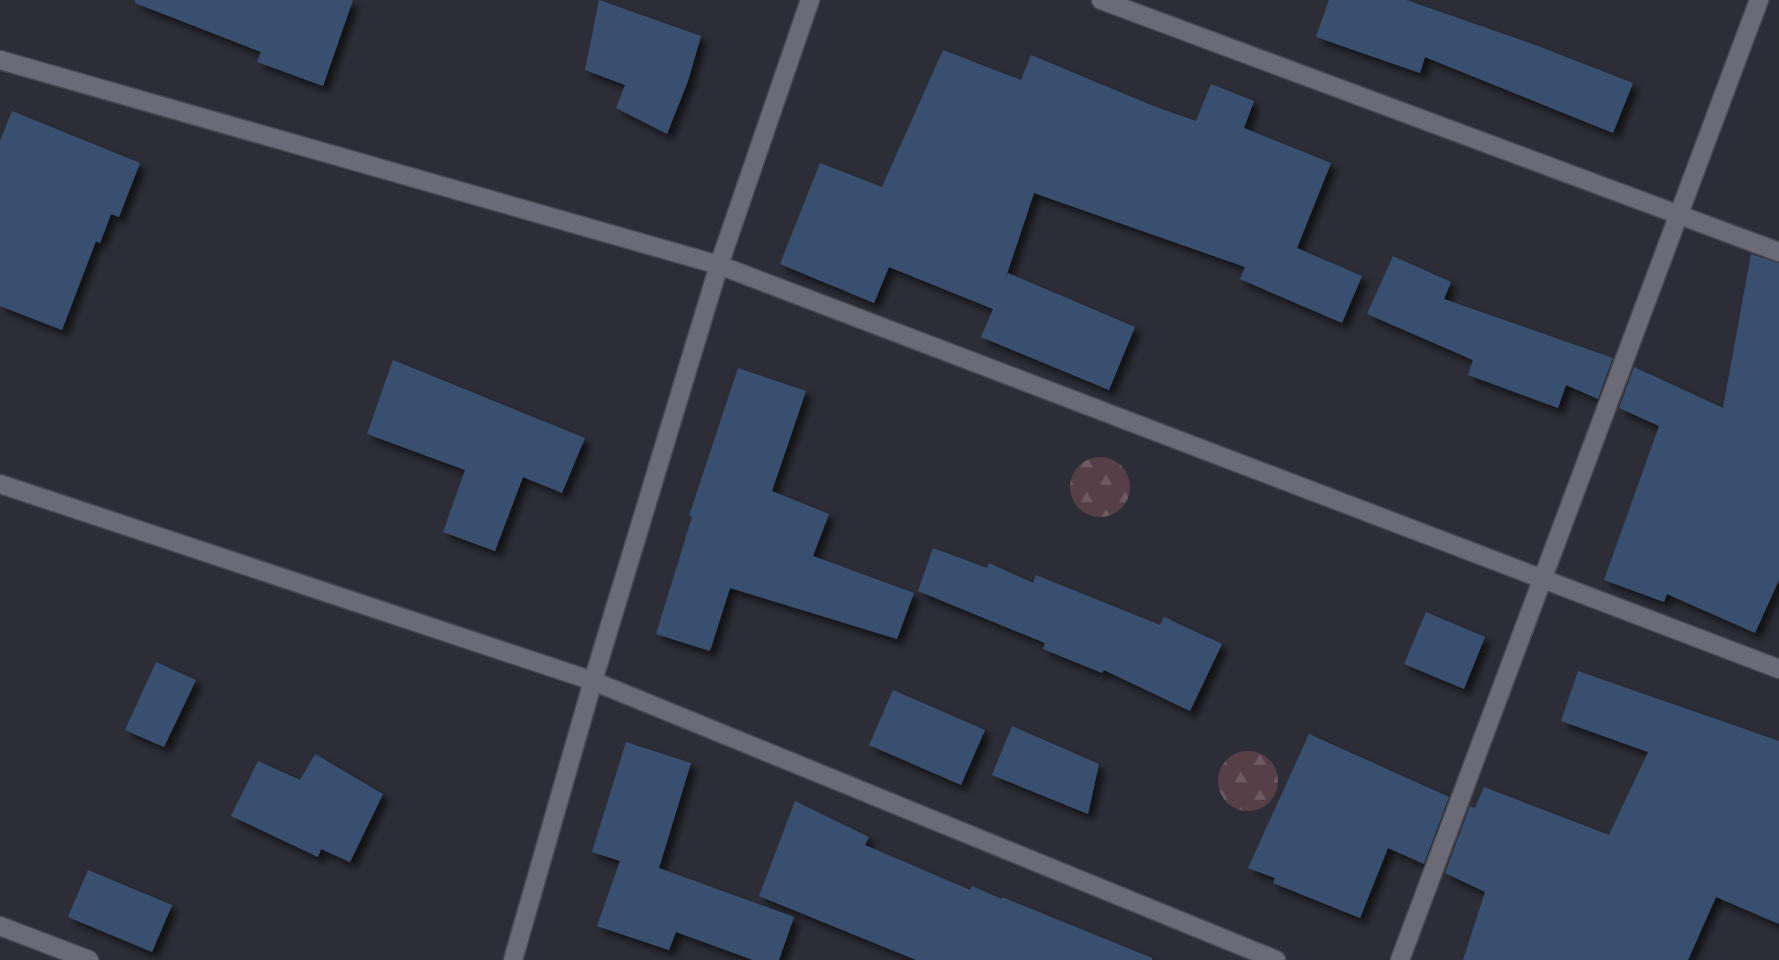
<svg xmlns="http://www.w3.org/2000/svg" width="1779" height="960" viewBox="0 0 1779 960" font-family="'Noto Sans',sans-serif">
	<defs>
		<pattern id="forest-firs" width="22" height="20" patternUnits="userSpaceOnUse" patternTransform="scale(1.75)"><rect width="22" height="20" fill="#573f48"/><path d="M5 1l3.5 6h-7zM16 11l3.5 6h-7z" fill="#6f5a62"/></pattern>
		<filter id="shadow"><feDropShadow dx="6" dy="6" stdDeviation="3.5" flood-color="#0009"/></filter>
	</defs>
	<rect width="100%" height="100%" fill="#2d2d37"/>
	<g fill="url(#forest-firs)">
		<circle cx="1100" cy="487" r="30"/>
		<circle cx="1248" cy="781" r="30"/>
	</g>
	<g fill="#37506f" filter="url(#shadow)">
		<polygon points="135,0 353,0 323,86 257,62 261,52 135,3"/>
		<polygon points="599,0 701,36 688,81 667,134 616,108 625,85 585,70"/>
		<polygon points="1329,0 1406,0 1530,43 1633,83 1613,133 1425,57 1420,73 1316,37"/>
		<polygon points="943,50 1021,80 1031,55 1156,107 1196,121 1211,84 1254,101 1244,128 1331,163 1297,248 1362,276 1342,323 1240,279 1245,267 1034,193 1004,283 1008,273 1135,327 1109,390 981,337 993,309 889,267 874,303 780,264 820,163 882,187"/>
		<polygon points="12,111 140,163 119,217 111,214 100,243 96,241 62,330 0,306 0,141"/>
		<polygon points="1751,254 1779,263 1779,580 1755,633 1667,594 1664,602 1604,580 1659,426 1619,408 1634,367 1723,408"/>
		<polygon points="1393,256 1451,282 1444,299 1613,358 1598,399 1566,385 1558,408 1468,375 1473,360 1367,314"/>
		<polygon points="393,360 585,438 562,493 523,477 495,551 443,532 465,470 367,434"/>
		<polygon points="738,368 806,391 772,491 829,514 813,556 914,593 897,639 730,588 710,651 656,634 692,517 689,516"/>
		<polygon points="933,548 987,568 989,563 1033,583 1036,575 1160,625 1164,617 1222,644 1190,711 1104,670 1102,673 1043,649 1045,643 918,591"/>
		<polygon points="1426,612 1485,637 1464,689 1404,664"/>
		<polygon points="156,662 196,680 164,747 125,730"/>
		<polygon points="1578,671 1779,741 1779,924 1716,897 1688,960 1463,960 1485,892 1445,873 1470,806 1475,808 1484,787 1609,835 1648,752 1561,721"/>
		<polygon points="893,690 985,730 961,785 869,745"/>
		<polygon points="1012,726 1099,764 1088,814 992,775"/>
		<polygon points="1309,734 1449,797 1424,864 1388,848 1360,918 1273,883 1275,878 1248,868"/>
		<polygon points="626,742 691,763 659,868 794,917 779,960 753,960 676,932 669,950 597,926 620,861 592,852"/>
		<polygon points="315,754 383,794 350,862 321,849 318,857 231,816 258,761 300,780"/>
		<polygon points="795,801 869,837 865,845 970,890 972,886 1002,899 1002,897 1152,958 1152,960 916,960 759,896"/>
		<polygon points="88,870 172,905 152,952 68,917"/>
	</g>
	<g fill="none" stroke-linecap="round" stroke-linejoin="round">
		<defs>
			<g id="street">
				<polyline points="1101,0 1779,252"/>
				<polyline points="0,60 719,265 1779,669"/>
				<polyline points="0,484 593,681 1276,960"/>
				<polyline points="0,926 89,960"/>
				<polyline points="513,960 593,681 719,265 810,0"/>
				<polyline points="1400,960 1759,0"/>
			</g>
		</defs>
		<use href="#street" stroke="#4a4951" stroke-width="21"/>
		<use href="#street" stroke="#6b6b77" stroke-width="18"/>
	</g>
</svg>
